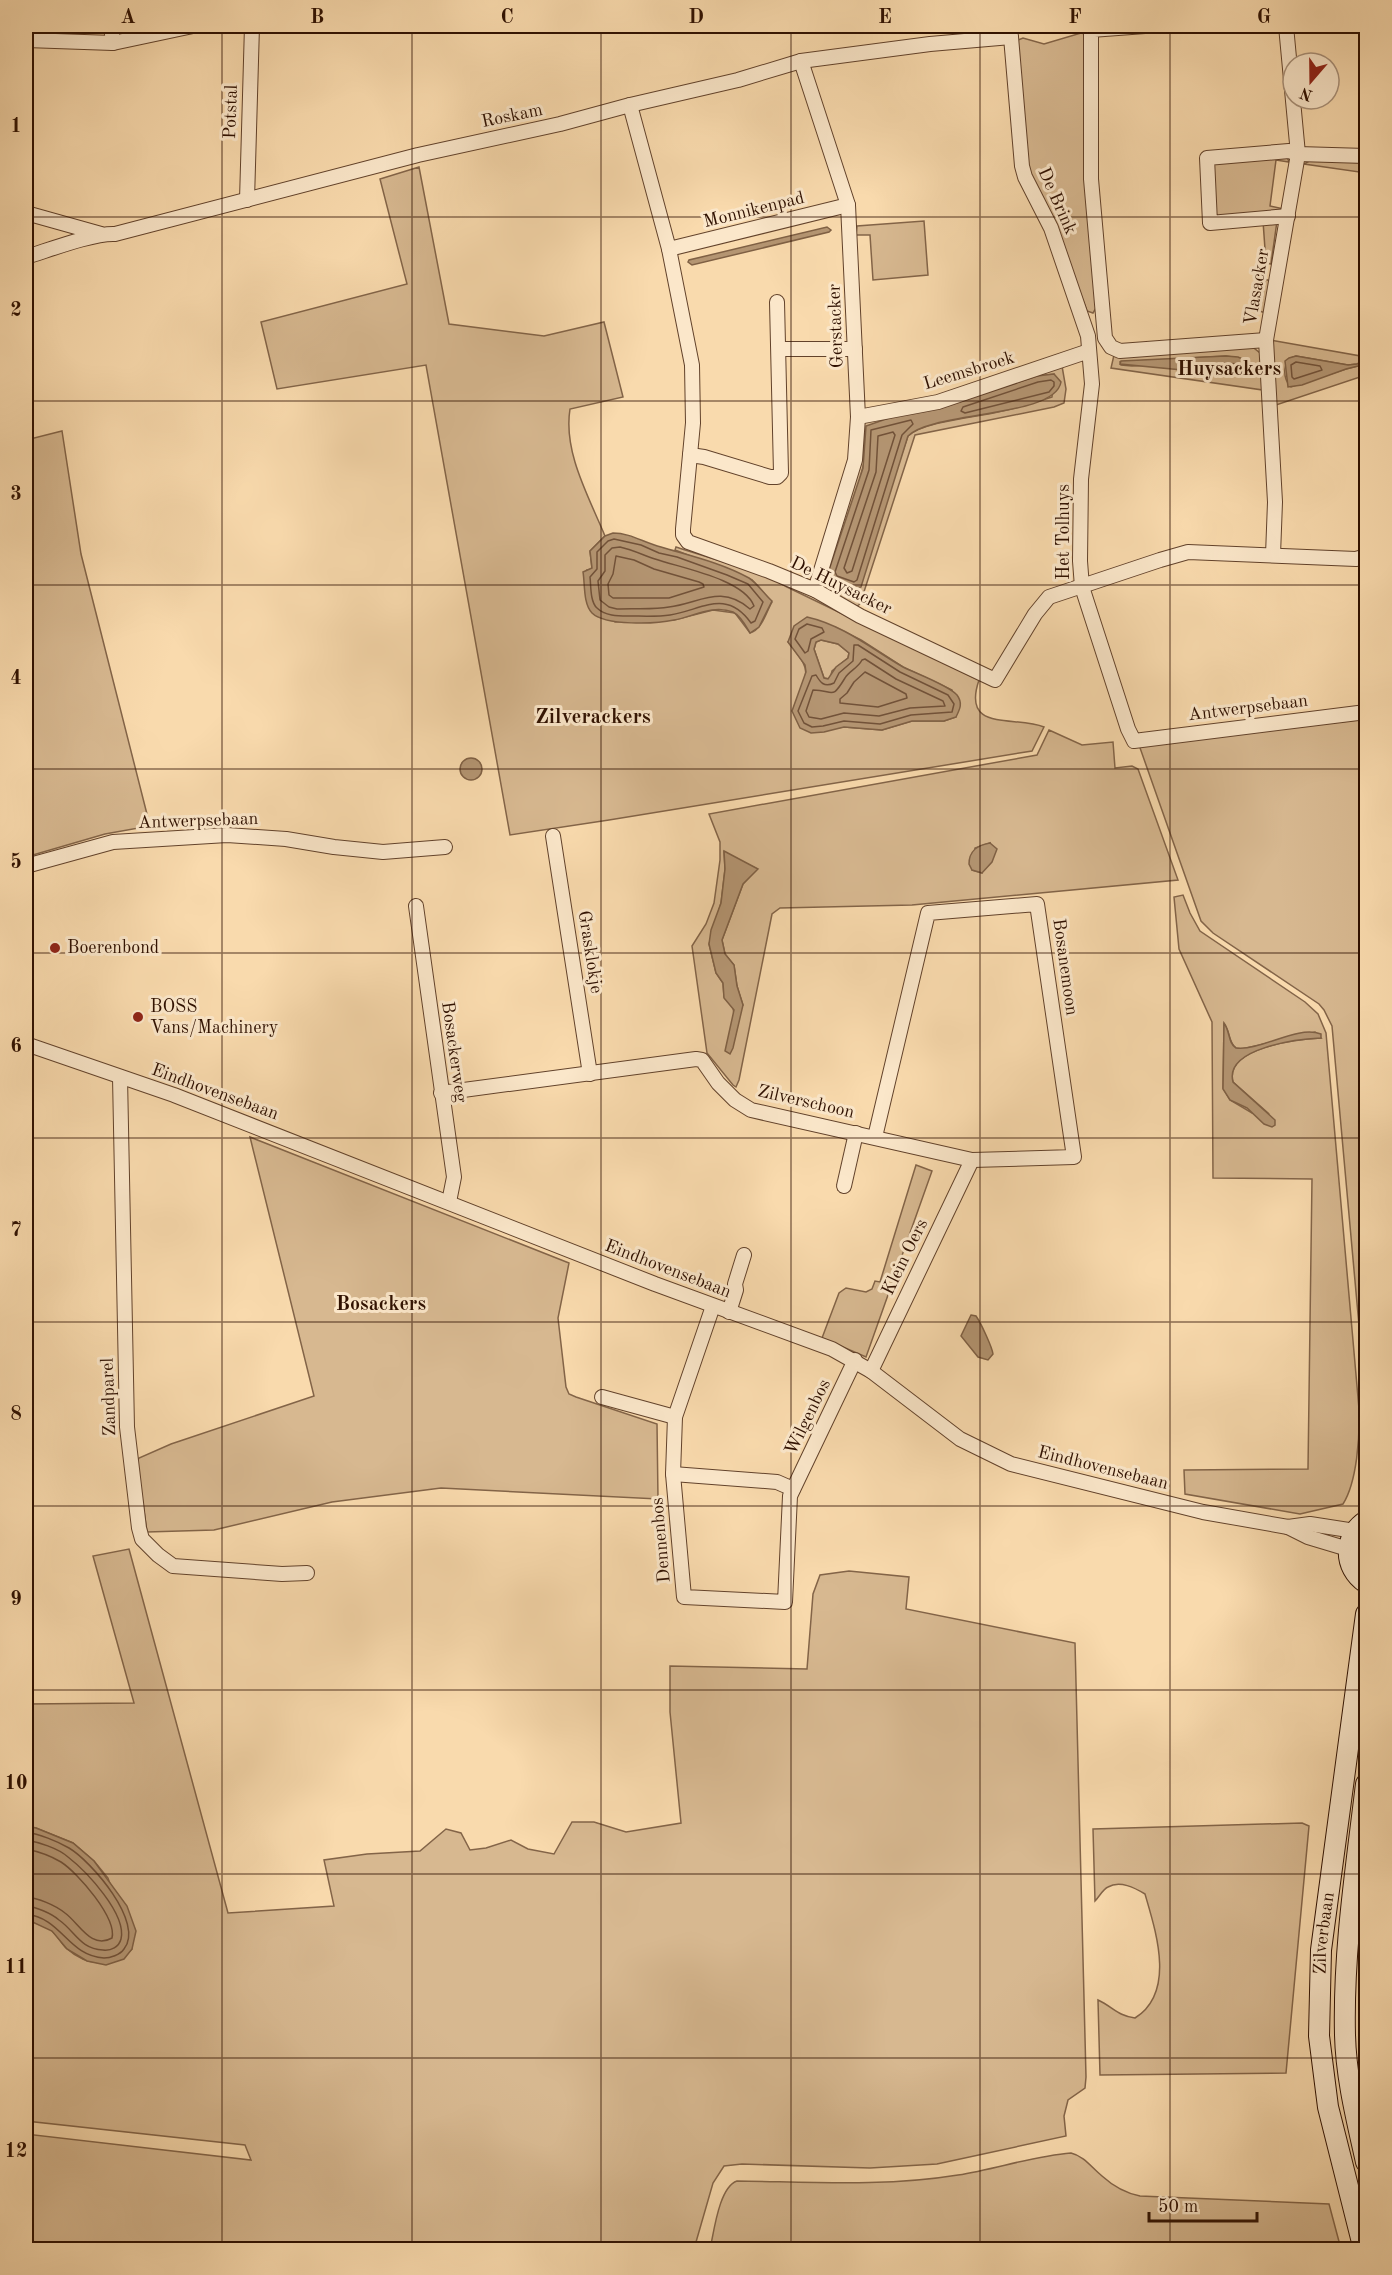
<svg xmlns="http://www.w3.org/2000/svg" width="1392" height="2275" viewBox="0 0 1392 2275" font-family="'Old Standard TT',serif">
	<rect width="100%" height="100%" fill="#f9daad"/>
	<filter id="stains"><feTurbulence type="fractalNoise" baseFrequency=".00333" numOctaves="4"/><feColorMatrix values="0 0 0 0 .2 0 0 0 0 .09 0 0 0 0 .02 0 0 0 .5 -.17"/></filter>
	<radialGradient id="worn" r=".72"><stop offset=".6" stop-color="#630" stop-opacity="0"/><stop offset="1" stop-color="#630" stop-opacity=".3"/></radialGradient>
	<g fill="#d7b890" stroke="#836448" stroke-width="1.5" fill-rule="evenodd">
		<polygon points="1081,33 1085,34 1096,308 1093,313 1087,311 1055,225 1028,168 1018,43 1018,40 1023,38 1044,44"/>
		<polygon points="1286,154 1289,162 1276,160 1270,206 1284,209 1283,214 1214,219 1210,161"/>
		<polygon points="1311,160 1366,163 1366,173 1304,164"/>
		<path d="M419 167 449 324 544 336 604 322 623 397 570 409C563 452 589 497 605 536L590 551 592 569 587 570 615 622 674 620 713 610 735 613 750 633C762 630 766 612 772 602L752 580 675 550 676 547 682 549 766 575 787 587 979 680C961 733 1015 715 1044 727L1032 751 609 820 510 835 426 365 277 389 261 322 407 284 380 179ZM835 627 861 640 903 667 952 690 956 717 944 721H912L882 730 844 727 836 728 805 677C809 664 795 652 788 642Z"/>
		<polygon points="924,221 928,275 873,280 870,235 856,235 857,226"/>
		<polygon points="1263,221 1277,221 1271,264 1266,263"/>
		<polygon points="1265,279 1270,281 1266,313 1259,311"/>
		<path d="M1270 340 1366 357V360L1357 364 1348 365 1296 356C1282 359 1282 378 1291 387L1346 369 1366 364V375L1273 406Z"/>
		<path d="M1250 345 1260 353 1263 390 1111 368 1114 355ZM1226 356 1245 359 1132 366 1121 365 1120 362Z"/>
		<path d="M1062 366 1066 389 1064 403 1054 407 915 435 860 604 857 606 852 605 823 587 822 582 860 423ZM1054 374 1052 397C1034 403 1016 408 998 412 976 417 922 422 908 436L855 589 834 581 864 463V434L1037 376Z"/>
		<polygon points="62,431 81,554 150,826 105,834 26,857 26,440"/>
		<polygon points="821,640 838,644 849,653 848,658 832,671 830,679 824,678 814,649 816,642"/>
		<polygon points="1366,719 1366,1403 1332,1026 1324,1010 1319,1004 1213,933 1201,921 1139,745"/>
		<path d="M1049 730 1082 745 1113 742 1115 768 1132 766 1138 769 1178 880 912 905 780 908 772 914 739 1080 736 1087 733 1085 707 1053 692 946 706 924 714 903 720 860V842L709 814 1037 755ZM990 843 982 873 972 870 975 848ZM724 852 757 869 743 884 722 940 725 954 734 965 737 986 743 1005 734 1015 733 1007 724 997 723 983 716 973 709 944 721 903 725 869Z"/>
		<path d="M1183 895 1190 913 1200 931 1305 1002 1318 1014 1326 1033 1359 1409C1360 1436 1357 1482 1343 1504L1300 1514 1185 1494 1184 1470 1308 1469 1312 1179 1213 1178 1212 1022 1179 949 1174 897ZM1224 1024C1231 1032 1228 1043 1236 1048L1242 1049 1315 1032 1321 1038C1297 1039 1224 1048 1233 1082L1268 1113H1252L1230 1100 1223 1088Z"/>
		<polygon points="250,1137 569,1263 558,1318 566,1387 569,1394 576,1397 657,1424 658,1499 441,1488 332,1502 214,1530 147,1532 137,1462 139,1458 171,1444 314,1396"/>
		<polygon points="916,1165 932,1171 866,1357 822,1338 839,1293 846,1288 866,1292 872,1289 875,1281 880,1282"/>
		<polygon points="1366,1424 1366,1493 1365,1494 1359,1479"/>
		<path d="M1366 1531V1569C1356 1554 1357 1545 1366 1531Z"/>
		<path d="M129 1549 228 1913 334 1906 324 1860 367 1854 420 1851 446 1829 461 1833 470 1850 486 1848 511 1840 528 1849 554 1854 572 1822H594L626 1832 681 1823 670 1712V1666L807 1669 813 1594 820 1575 849 1571 909 1577 906 1609 1075 1643 1086 2077 1085 2088 1068 2100 1064 2116 1066 2136 937 2164 870 2168 742 2164 724 2166 713 2183 694 2249 147 2250 95 2243 92 2249H26V2134L251 2160 245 2145 26 2121V1919C34 1922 44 1925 51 1930 57 1935 61 1943 66 1948 86 1966 114 1970 132 1949L108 1878 94 1861 73 1843 36 1828 26 1826V1704L134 1703 93 1556Z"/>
		<path d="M1302 1823 1309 1826 1286 2073 1100 2075 1098 2000C1113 2007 1118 2016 1135 2018 1176 1992 1156 1932 1145 1894 1135 1888 1120 1880 1108 1887 1103 1889 1099 1897 1095 1901L1093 1829Z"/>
		<path d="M1071 2153C1084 2156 1092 2168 1102 2176 1113 2186 1125 2193 1140 2196L1329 2204 1341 2249H710C714 2232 719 2187 737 2181 811 2182 885 2187 958 2175 996 2169 1033 2156 1071 2153Z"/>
	</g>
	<g fill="#b49572" stroke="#7f6044" stroke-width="1.5" fill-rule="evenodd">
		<polygon points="827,227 831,230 829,232 692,265 688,262 689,260"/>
		<polygon points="1226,356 1238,357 1247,361 1248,371 1245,376 1120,364 1121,361"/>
		<polygon points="1296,356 1348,365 1357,364 1366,360 1366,364 1346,369 1302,385 1288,387 1285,361 1289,358"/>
		<path d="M1054 374 1061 382C1055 418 932 411 908 436L861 587C850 590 838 584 829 578L828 573 863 468 866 426 889 418 951 404 1037 376Z"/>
		<path d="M613 533C631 533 644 543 661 547 691 556 722 563 749 578 757 583 765 595 772 601L759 627 750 633C746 626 741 616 733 612 712 604 693 617 674 620 656 624 605 626 592 613 583 604 585 583 583 572L592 568 590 551 605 536Z"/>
		<path d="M807 617C843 625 872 649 903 667 917 674 948 685 957 695 963 703 960 709 956 717L944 721H912L882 730 844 727 824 732 811 733 800 728 792 711 806 672 805 665 788 642 794 626ZM821 640 838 644 849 653 848 658 836 667 828 679 824 678 814 649 816 642Z"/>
		<circle cx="471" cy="769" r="11"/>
		<path d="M990 843 997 849 992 862 982 873 972 870 969 864C969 850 978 845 990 843Z"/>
		<polygon points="724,851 758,869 743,884 722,940 725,954 734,965 737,986 743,1005 733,1048 730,1054 725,1051 734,1010 724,998 723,983 716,973 709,944 711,930 721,903 725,869"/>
		<path d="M1224 1023C1230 1031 1228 1043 1236 1048 1262 1051 1296 1025 1321 1034V1038C1298 1039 1224 1048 1233 1082L1275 1120V1125L1272 1127 1264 1124 1247 1108 1230 1100 1223 1089Z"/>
		<path d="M971 1315 976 1316C981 1323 992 1347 993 1354L988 1360 978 1357 961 1336Z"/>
		<polygon points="26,1826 36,1828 73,1843 94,1861 127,1906 136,1931 132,1949 124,1959 106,1965 87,1961 67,1949 52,1931 26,1919"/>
	</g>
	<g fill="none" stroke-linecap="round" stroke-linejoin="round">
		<g stroke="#725239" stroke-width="1.5">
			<polygon points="1296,362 1320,366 1322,370 1294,379 1292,377 1291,365"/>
			<polygon points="1219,363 1241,364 1242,368 1239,371 1218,369 1216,366"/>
			<polygon points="1051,380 1054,382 1054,386 1049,392 965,413 961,411 963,407 1038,382"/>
			<polygon points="911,420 913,424 902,435 857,580 854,582 837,576 835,572 869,470 871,430"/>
			<polygon points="893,432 895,435 852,571 847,573 844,568 876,472 878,436"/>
			<path d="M614 539 641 545 659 553 677 557 727 575 748 584 763 602 755 621 751 623C726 588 702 610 670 615 657 617 642 616 628 616 618 616 605 616 597 608 590 602 591 585 590 577L597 569V552L608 541Z"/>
			<path d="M620 547C633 550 643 555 655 559 681 568 744 579 754 606L750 609C721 584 700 603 669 607 653 610 634 608 617 609L609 607 600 600 598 581 605 571V555L612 548Z"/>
			<polygon points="616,556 634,560 654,569 699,582 703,584 704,587 669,598 613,598 609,595 608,584 613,574"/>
			<polygon points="807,624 822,628 824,632 811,639 808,651 805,653 795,639 799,629"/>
			<path d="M854 645H858L900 672 948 695 954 704 952 712 911 715 880 724 844 721 823 726 812 727 804 723 798 711 812 676 816 675C820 682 824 688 834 683L839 673 853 661Z"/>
			<path d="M862 660 865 659 896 679 943 701 945 706 910 708 879 716 844 713 821 719 809 717 806 711 813 690C834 690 831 701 845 678 849 671 858 668 862 660Z"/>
			<polygon points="865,672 906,694 907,698 878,707 840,703 840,699 847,693 854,682"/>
			<path d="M26 1832C39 1834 57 1841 69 1848 91 1861 145 1923 124 1949 120 1955 110 1958 104 1958 68 1956 62 1918 26 1914"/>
			<path d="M26 1840C38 1842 58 1848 68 1857 86 1871 127 1914 121 1939 119 1947 111 1951 103 1950 80 1949 75 1931 59 1920 51 1913 36 1907 26 1906"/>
			<path d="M26 1849C36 1851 51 1856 61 1862 78 1873 117 1918 112 1938 91 1950 79 1923 65 1913 55 1905 38 1898 26 1897"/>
		</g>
		<defs>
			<g id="street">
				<polyline points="111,26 113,43"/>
				<polyline points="1007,26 1011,37 1022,166 1025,177 1051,228 1088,336 1092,384 1081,479 1080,561 1082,587 1128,729 1134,741 1366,712"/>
				<polyline points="1145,26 1091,30 1091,179 1105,338 1111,347 1120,351 1266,340"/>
				<polyline points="26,40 113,43 193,26"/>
				<polyline points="801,61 848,205 858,417 855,460 815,590"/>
				<polyline points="630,105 669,249 692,365 693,423 683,529 683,535 688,542 769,571 815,590 860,616 995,680 1035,614 1049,597 1160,560 1188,552 1356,559 1366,556"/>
				<polyline points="247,200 252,26"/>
				<polyline points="26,213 101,234"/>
				<polyline points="1288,216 1210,223 1207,158 1289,151 1298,154 1366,156"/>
				<polyline points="669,249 848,205"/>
				<path d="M26 257C49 250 93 233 115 234L418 155 560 124 630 105 738 80 801 61 930 44 1011 37"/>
				<polyline points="779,349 855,349"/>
				<polyline points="858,417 938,402 1089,351"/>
				<polyline points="690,455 704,457 770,477 777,477 781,473 777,302"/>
				<polyline points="1273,555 1275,502 1266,340 1298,154 1286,26"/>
				<polyline points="553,836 590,1074"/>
				<polyline points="26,866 113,842 227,835 286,839 334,847 383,852 445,847"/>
				<polyline points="416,906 454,1177 449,1202"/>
				<polyline points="26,1044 174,1095 655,1284 832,1349 871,1371 960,1439 1011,1464 1203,1512 1288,1527 1310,1524 1355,1531"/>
				<polyline points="120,1077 127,1427 139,1528 142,1539 158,1555 173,1566 282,1574 307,1573"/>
				<polyline points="441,1093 696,1059 702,1060 718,1083 735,1100 751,1110 972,1160 1074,1157 1037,904 928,913 875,1137"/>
				<polyline points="844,1186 856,1133"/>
				<polyline points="713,1306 675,1417 673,1474 684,1597 785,1602 790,1496 855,1360"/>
				<polyline points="729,1312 736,1290 735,1284 744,1255"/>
				<polyline points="871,1371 972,1160"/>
				<polyline points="602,1397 675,1417"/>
				<polyline points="673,1474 777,1482 793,1489"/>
				<polyline points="1288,1527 1308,1537 1348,1549"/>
			</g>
			<g id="secondary">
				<path d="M1366 1521C1343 1536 1343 1568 1366 1583"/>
				<path d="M1366 1784C1356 1868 1343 1951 1345 2035 1346 2078 1357 2121 1366 2162"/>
				<path id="s1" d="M1364 2250 1328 2107 1319 2036 1321 1950 1366 1614"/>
			</g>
		</defs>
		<use href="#street" stroke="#62422b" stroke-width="16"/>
		<use href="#secondary" stroke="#2f1000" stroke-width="22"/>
		<use href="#street" stroke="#fbe7ca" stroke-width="14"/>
		<use href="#secondary" stroke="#fbe7ca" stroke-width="20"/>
	</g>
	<path fill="none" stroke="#2f1000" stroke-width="1.5" stroke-opacity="0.55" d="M222 26V2250M412 26V2250M601 26V2250M791 26V2250M980 26V2250M1170 26V2250M26 217H1366M26 401H1366M26 585H1366M26 769H1366M26 953H1366M26 1138H1366M26 1322H1366M26 1506H1366M26 1690H1366M26 1874H1366M26 2058H1366"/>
	<g fill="#8f2418" stroke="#fbe7ca" stroke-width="2">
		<circle cx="55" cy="948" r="6"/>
		<circle cx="138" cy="1017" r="6"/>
	</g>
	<g text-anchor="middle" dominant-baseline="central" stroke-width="6" stroke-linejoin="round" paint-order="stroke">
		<g font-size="18" fill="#2f1000" stroke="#fbe7ca">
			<text transform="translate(231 112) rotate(-88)">Potstal</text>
			<text transform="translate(512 116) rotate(-12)">Roskam</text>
			<text transform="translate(1057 201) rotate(66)">De Brink</text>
			<text transform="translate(754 210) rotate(-14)">Monnikenpad</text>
			<text transform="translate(1257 287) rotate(-80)">Vlasacker</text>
			<text transform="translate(836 326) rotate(-92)">Gerstacker</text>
			<text transform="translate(969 371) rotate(-17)">Leemsbroek</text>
			<text transform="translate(1064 532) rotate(-90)">Het Tolhuys</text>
			<text transform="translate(841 586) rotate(26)">De Huysacker</text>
			<text transform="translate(1248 708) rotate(-7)">Antwerpsebaan</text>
			<text transform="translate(198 821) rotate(-2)">Antwerpsebaan</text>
			<text transform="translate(590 952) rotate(81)">Grasklokje</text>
			<text transform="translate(1065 967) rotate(82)">Bosanemoon</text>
			<text transform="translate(454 1052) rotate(82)">Bosackerweg</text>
			<text transform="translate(215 1092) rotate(20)">Eindhovensebaan</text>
			<text transform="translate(806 1102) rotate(13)">Zilverschoon</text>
			<text transform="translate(905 1257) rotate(-64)">Klein Oers</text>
			<text transform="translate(668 1269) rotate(21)">Eindhovensebaan</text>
			<text transform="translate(109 1397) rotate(-92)">Zandparel</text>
			<text transform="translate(808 1417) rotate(-64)">Wilgenbos</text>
			<text transform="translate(1103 1468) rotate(14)">Eindhovensebaan</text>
			<text transform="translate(661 1540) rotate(-95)">Dennenbos</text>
			<text stroke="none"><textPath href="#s1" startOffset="322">Zilverbaan</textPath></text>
		</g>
		<g font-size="18" fill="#2f1000" stroke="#fbe7ca" text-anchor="start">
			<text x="67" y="948">Boerenbond</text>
			<text x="150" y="1007">BOSS<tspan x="150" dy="21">Vans/Machinery</tspan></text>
		</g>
		<g font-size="20" font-weight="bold" fill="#2f1000" stroke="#fbe7ca">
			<text x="1229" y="370">Huysackers</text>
			<text x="381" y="1305">Bosackers</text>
		</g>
		<g font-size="21" font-weight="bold" fill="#2f1000" stroke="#fbe7ca">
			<text x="593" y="717">Zilverackers</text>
		</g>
	</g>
	<rect width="1392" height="2275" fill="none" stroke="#f9daad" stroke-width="66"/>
	<g transform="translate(1311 81) rotate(200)"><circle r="28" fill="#fbe7ca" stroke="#a99179" stroke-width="1.5"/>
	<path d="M0-4.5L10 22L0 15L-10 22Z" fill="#8f2418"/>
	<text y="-9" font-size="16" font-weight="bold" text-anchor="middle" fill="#2f1000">N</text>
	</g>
	<path d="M1149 2212v9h108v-9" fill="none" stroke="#2f1000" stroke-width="3"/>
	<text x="1158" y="2212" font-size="18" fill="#2f1000" stroke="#fbe7ca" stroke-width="4.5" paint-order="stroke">50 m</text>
	<rect x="33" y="33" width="1326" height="2209" fill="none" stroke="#2f1000" stroke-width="2"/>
	<g font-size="20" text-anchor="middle" font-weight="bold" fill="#2f1000">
		<text x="128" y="23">A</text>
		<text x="317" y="23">B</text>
		<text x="507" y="23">C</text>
		<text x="696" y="23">D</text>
		<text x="885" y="23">E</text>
		<text x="1075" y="23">F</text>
		<text x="1264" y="23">G</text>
		<text x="16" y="132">1</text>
		<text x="16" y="316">2</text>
		<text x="16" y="500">3</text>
		<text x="16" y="684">4</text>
		<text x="16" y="868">5</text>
		<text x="16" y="1052">6</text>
		<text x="16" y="1236">7</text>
		<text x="16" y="1420">8</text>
		<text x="16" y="1605">9</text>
		<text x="16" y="1789">10</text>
		<text x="16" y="1973">11</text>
		<text x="16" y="2157">12</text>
	</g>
	<rect width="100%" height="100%" filter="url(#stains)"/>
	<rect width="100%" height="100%" fill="url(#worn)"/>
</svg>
